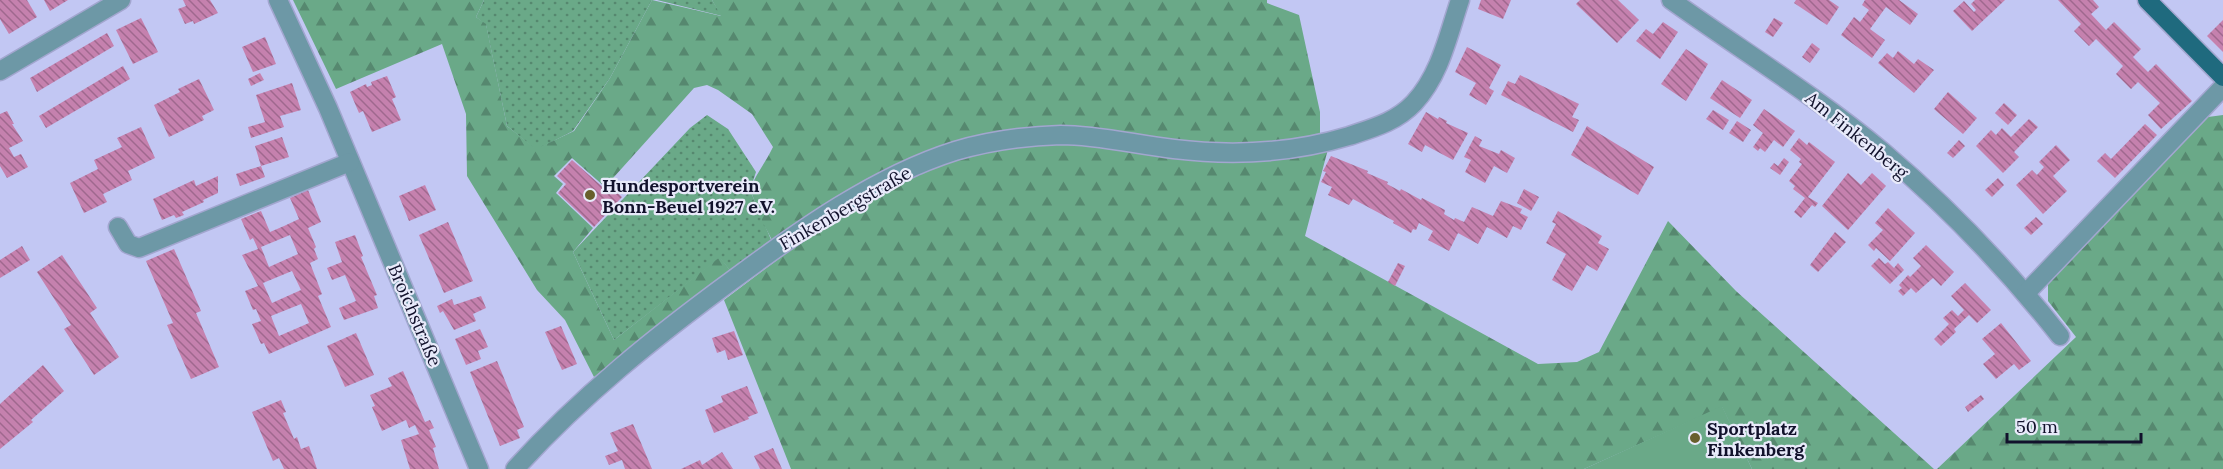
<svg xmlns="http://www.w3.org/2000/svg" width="2223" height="469" viewBox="0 0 2223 469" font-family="Lora,serif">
	<defs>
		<pattern id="grass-dots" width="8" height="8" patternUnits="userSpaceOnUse" patternTransform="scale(1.5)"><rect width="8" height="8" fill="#6aa988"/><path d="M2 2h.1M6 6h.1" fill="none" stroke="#56886f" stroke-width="1.8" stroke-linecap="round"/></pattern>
		<pattern id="forest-firs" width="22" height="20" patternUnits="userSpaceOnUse" patternTransform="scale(1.5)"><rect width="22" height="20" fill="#6aa988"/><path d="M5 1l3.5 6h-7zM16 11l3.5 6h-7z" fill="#56886f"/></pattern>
		<pattern id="building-back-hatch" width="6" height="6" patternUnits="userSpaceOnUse" patternTransform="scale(1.5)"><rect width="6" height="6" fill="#c581ae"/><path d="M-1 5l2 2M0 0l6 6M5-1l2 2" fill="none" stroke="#9f688e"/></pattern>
	</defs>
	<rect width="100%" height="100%" fill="#c2c7f3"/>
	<g fill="url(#grass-dots)">
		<polygon points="484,0 652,0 610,78 573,131 536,150 507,126 486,25 476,17"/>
		<polygon points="657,0 712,0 722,16"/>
		<polygon points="707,115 728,129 756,172 750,190 772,242 732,273 720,258 614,340 573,252 690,128"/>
	</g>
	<g fill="url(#forest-firs)">
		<path d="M293 0H484L476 17 486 24 507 126 536 149 574 131 610 78 652 0 721 16 712 0H1267V3L1299 15 1320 112V133L1328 149 1305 236 1538 364 1577 362 1599 352 1668 221 1736 291 1934 469H1752L1722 407 1584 469H791L724 300 781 257 763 223 750 189C756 174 766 162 773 147L752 114 718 90 707 85 694 88 605 187 572 158 554 176 563 184 556 193 593 228 573 252 614 340 720 257 732 273 594 377 565 320 537 290 467 176 466 114 442 44 336 89Z"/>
		<polygon points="2223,115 2223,469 1937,469 2076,337 2048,301 2048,284 2208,117"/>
	</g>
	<polygon fill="#6aa988" points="1722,406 1752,469 1584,469"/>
	<g fill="url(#building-back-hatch)" fill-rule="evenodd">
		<polygon points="0,0 27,0 37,17 9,34 0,19"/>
		<polygon points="44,0 68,0 50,11"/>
		<polygon points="183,0 210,0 218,13 194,24 193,21 185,24 178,9 186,6"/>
		<polygon points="1481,0 1511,0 1503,19 1478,9"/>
		<polygon points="1580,0 1618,0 1639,20 1617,43 1576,4"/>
		<polygon points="1796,0 1829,0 1839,7 1827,25 1794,3"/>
		<polygon points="1865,0 1899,0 1918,14 1910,25 1886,7 1870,29 1885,40 1872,58 1841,35 1854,17 1860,22 1869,10 1862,5"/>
		<polygon points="1975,0 2005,0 1972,31 1953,11 1964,1 1974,12 1976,10 1971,4"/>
		<polygon points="2058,0 2093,0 2099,7 2091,14 2106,30 2114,22 2141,49 2133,57 2148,72 2156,64 2192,101 2161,129 2148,115 2160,103 2138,82 2131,89 2116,74 2123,66 2096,39 2089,46 2074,31 2081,24"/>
		<polygon points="141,18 158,52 133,64 116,30"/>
		<polygon points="1774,18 1783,23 1773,37 1765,32"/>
		<polygon points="2223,20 2223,52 2207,36"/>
		<polygon points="1663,22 1678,32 1660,59 1636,41 1646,29 1653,34"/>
		<polygon points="107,33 114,46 37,92 30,78"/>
		<polygon points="265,37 276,64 253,72 242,47"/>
		<polygon points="1812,43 1820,49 1810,63 1802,57"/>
		<polygon points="1467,47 1501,65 1489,88 1494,91 1486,105 1469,95 1476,83 1455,72"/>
		<polygon points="1686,49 1708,64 1686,101 1661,84"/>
		<polygon points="1898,51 1914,64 1918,59 1934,70 1914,93 1878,63 1887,53 1893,58"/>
		<polygon points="123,66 130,79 46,128 39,116"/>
		<polygon points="260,73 264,80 251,86 248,79"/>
		<polygon points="1520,75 1579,104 1572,117 1579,120 1573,132 1501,95 1508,81 1515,84"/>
		<polygon points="387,76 396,97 392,99 401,120 372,132 363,111 359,113 350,92 366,84 367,87 372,85 371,82"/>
		<polygon points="199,79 214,110 202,116 204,120 169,137 154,105 180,92 178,89"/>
		<polygon points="1722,80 1752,100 1740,118 1710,98"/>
		<polygon points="292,83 301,110 280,116 284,127 251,138 248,127 265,122 256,95"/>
		<polygon points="1948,92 1977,118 1963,134 1934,109"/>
		<polygon points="2004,103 2017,115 2008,125 1995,113"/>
		<polygon points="1764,109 1795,131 1783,147 1774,140 1765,152 1760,148 1758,151 1753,147 1763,133 1753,125"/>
		<polygon points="1713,110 1729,120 1723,130 1706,119"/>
		<polygon points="7,111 14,124 12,124 23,141 9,148 14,157 21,154 28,167 7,178 0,166 0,114"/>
		<polygon points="1426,112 1438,119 1439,117 1447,121 1446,123 1468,133 1453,160 1425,145 1422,152 1408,144"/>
		<polygon points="2029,119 2038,127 2014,152 2019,157 2003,173 1976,146 1991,130 1996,135 2002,128 2011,137"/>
		<polygon points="1737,121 1751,130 1743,142 1729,133"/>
		<polygon points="2145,124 2157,135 2115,178 2097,161 2105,153 2111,159"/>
		<polygon points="1587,126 1654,167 1638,195 1571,155"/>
		<polygon points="141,127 155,158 128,171 132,180 103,194 107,202 84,213 70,183 98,169 94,160 122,147 117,138"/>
		<polygon points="1475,136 1482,140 1479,146 1499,154 1501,150 1515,158 1507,173 1494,166 1485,183 1465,172 1471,160 1464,157"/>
		<polygon points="282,137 289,157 261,166 265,177 240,186 236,174 261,166 255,146"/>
		<polygon points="1799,138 1807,145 1809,142 1835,162 1808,197 1818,203 1815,207 1812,205 1801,218 1794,212 1805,198 1793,189 1795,186 1789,181 1802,164 1799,162 1801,159 1790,150"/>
		<polygon points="1959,140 1965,146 1953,158 1947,153"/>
		<polygon points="2056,145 2070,160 2053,176 2067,191 2043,214 2016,185 2032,170 2037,175 2044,167 2039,162"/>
		<polygon points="1331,156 1368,171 1367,173 1388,182 1387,184 1400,191 1401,189 1421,200 1422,198 1445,210 1444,214 1454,220 1455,218 1464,222 1472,207 1493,216 1501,201 1522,209 1520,213 1528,217 1521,230 1513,226 1507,238 1487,227 1478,244 1458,233 1449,251 1428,240 1433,231 1419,223 1416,230 1413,229 1411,233 1393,223 1394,221 1353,199 1349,205 1328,195 1332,187 1321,182 1326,172 1323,171"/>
		<polygon points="1784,158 1789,162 1780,175 1770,168 1774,163 1778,166"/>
		<polygon points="572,160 606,190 610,186 622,197 594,227 558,193 566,184 557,176"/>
		<polygon points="1848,173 1861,185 1872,173 1886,186 1848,230 1822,206"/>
		<polygon points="218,176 218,193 203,200 204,202 182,212 184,215 176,218 174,215 162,220 153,199 194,180 196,186"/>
		<polygon points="1998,178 2004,185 1992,197 1985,190"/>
		<polygon points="425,185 436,210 409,221 399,196"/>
		<polygon points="1524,189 1539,197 1531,211 1517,203"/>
		<path d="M308 190 321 222 308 228 316 247 314 249 318 259 310 263 322 294 318 296 331 327 269 354 264 343 261 344 252 324 261 321 256 309 253 310 245 291 258 286 242 255 258 249 253 238 250 240 241 219 261 211 270 232 284 226 299 219 290 198ZM290 235 298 254 269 267 261 247ZM292 271 301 290 272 303 263 283ZM301 304 309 323 279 336 271 316Z"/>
		<polygon points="1888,208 1915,233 1890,261 1876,248 1874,251 1868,245 1883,230 1875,223"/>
		<polygon points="1558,211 1602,236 1598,243 1609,249 1597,271 1587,265 1572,291 1552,280 1566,254 1546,243 1556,224 1552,222"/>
		<polygon points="2036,217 2043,224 2031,235 2024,228"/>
		<polygon points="448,222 473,281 444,293 419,235"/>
		<polygon points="1835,232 1846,242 1818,272 1810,265"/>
		<polygon points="355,235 363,256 361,257 377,295 374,296 378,308 344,320 339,308 356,301 345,275 332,280 327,268 342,262 335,242"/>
		<polygon points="1926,245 1954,272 1941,286 1933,278 1916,293 1911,288 1903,296 1898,291 1902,288 1899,285 1908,275 1910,277 1921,266 1913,258"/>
		<polygon points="22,246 30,260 0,278 0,260"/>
		<polygon points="174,249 201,311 196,313 219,367 191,379 167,325 173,323 146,261"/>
		<polygon points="62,255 97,308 90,313 119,357 94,375 64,329 71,325 37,272"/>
		<polygon points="1879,258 1885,264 1888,262 1894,268 1898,263 1904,270 1890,284 1871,266"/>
		<polygon points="1398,263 1405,266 1395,286 1388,282"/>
		<polygon points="1965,283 1991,310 1977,323 1969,315 1954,329 1956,332 1941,346 1934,339 1949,324 1943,318 1952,310 1958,316 1964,310 1951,296"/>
		<polygon points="481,296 486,308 473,314 476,321 454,330 443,311 440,313 437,306 452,299 454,305"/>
		<polygon points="2001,323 2031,361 2019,370 2014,364 1996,379 1983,364 1995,354 1982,339"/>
		<polygon points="561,326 577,364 562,370 545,332"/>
		<polygon points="480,329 488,347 478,351 481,359 466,365 455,339"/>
		<polygon points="734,331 743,355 728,360 725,350 717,353 712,338"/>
		<polygon points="356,333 374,375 345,387 327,346"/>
		<polygon points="497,361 524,427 517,430 520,438 500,446 470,372"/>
		<polygon points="43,365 64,391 31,420 33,422 0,449 0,404"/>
		<polygon points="403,371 425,422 430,420 434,428 429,430 436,447 433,448 439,469 410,469 401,440 419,434 415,425 409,428 406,420 382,431 372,407 375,406 370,395 392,386 388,378"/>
		<polygon points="747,386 758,413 748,417 749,419 714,433 705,410 723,402 721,396"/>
		<polygon points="1981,395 1984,399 1968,412 1965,407"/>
		<polygon points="281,400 286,412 283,413 294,439 297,437 301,449 309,446 317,469 284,469 279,458 273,461 252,412"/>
		<polygon points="633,424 652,469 625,469 622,460 609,465 605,456 618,451 610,433"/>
		<polygon points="773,448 782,469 760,469 754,456"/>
		<polygon points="722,452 733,469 681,469 700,460 702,465"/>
	</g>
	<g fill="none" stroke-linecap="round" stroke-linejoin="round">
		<defs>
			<g id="minor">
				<polyline points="278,0 328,108 479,469"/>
				<path d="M1671 0C1741 50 1816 96 1883 152 1948 207 2007 269 2060 336"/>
				<polyline points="0,71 121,0"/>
				<polyline points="118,227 128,244 139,248 350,162"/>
				<polyline points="2026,293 2223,87"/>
				<path d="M515 469C580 397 656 336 734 279 800 230 876 176 955 151 989 141 1026 136 1061 135 1099 135 1137 145 1174 149 1232 156 1293 153 1349 136 1373 128 1396 122 1414 103 1440 75 1448 36 1460 0"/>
			</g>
			<polyline id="major" points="2147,0 2223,77"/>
		</defs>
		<use href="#minor" stroke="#a2a6cf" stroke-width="21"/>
		<use href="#major" stroke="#a2a6cf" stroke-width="21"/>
		<use href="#minor" stroke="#6d98a6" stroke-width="18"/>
		<use href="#major" stroke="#1f6a7e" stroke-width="18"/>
	</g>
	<g fill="#685f2c" stroke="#e8eafa" stroke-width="2">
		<circle cx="590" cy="195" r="6"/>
		<circle cx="1695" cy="438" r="6"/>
	</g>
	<g text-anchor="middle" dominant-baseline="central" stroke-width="4.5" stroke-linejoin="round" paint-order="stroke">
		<g font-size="18" fill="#11112b" stroke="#e8eafa">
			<text transform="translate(1857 135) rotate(39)">Am Finkenberg</text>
			<text transform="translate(845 208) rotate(-30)">Finkenbergstraße</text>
			<text transform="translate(415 315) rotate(67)">Broichstraße</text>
		</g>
		<g font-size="18" font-weight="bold" fill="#11112b" stroke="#e8eafa" text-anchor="start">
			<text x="602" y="185">Hundesportverein<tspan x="602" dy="21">Bonn-Beuel 1927 e.V.</tspan></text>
			<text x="1707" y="428">Sportplatz<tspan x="1707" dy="21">Finkenberg</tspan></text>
		</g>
	</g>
	<path d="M2007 433v9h134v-9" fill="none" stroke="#11112b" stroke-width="3"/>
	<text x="2016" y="433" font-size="18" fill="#11112b" stroke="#e8eafa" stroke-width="4.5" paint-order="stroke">50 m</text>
</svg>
